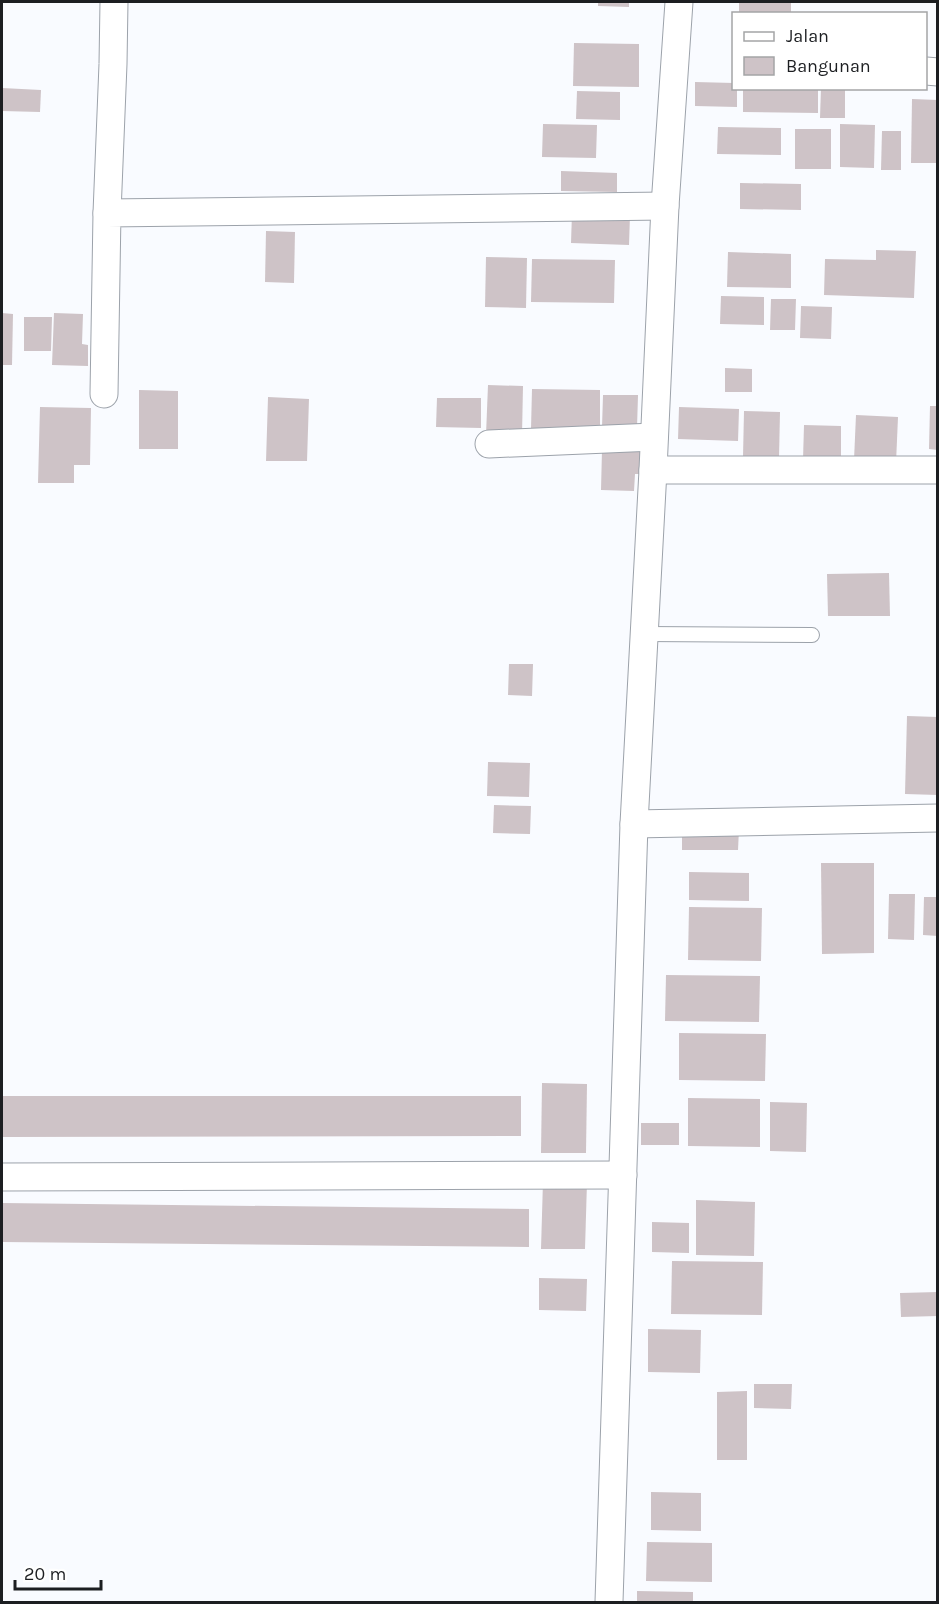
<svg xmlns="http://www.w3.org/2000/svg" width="939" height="1604" viewBox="0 0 939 1604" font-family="Karla,sans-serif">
	<rect width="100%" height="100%" fill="#f9fbff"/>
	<g fill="#cec3c7">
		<polygon points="598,2 629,2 629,7 598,6"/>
		<polygon points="739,2 791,3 791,14 739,14"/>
		<polygon points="574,43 639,44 639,87 573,86"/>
		<polygon points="695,82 734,83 734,88 737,88 737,107 695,106"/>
		<polygon points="2,88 41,90 40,112 2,111"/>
		<polygon points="743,88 818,88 818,113 743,112"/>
		<polygon points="821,88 845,88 845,118 820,118"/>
		<polygon points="577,91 620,92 620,120 576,119"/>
		<polygon points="912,99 938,100 938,163 911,163"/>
		<polygon points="543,124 597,125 596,158 542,157"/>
		<polygon points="840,124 875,125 874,168 840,167"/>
		<polygon points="718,127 781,128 781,155 717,154"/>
		<rect x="795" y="129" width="36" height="40"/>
		<polygon points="882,131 901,131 901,170 881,170"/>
		<polygon points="561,171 617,173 617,192 561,191"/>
		<polygon points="740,183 801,184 801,210 740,209"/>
		<polygon points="572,213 630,215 629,245 571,243"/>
		<polygon points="266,231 295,232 294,283 265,282"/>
		<polygon points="876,250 916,251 914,298 824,295 825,259 876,260"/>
		<polygon points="728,252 791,254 791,288 727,287"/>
		<polygon points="486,257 527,258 526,308 485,307"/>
		<polygon points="532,259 615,260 614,303 531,302"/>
		<polygon points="721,296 764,297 764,325 720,324"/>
		<polygon points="771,299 796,299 795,330 770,330"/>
		<polygon points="801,306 832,307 831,339 800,338"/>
		<polygon points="2,313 13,314 12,365 2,365"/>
		<polygon points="54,313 83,314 82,344 88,345 88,366 52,365"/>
		<polygon points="24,317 52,317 51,351 24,351"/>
		<polygon points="725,368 752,369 752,392 725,392"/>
		<polygon points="488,385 523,386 522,435 486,435"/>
		<polygon points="532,389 600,390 600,430 531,429"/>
		<polygon points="139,390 178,391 178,449 139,449"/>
		<polygon points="603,395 638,395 637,428 602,428"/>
		<polygon points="268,397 309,399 307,461 266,461"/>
		<polygon points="437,398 481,398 481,428 436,427"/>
		<polygon points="930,406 938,406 938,450 929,449"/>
		<polygon points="40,407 91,408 90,465 74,465 74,483 38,483"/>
		<polygon points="679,407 739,409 738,441 678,439"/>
		<polygon points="744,411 780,412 779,458 743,457"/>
		<polygon points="856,415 898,417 896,463 854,460"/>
		<polygon points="804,425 841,426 841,460 803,460"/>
		<polygon points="602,450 642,451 642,474 635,474 634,491 601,490"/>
		<polygon points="889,573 890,616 828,616 827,574"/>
		<polygon points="509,664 533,664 532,696 508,695"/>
		<polygon points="907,716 938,717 938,795 905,794"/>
		<polygon points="488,762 530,763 529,797 487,796"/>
		<polygon points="494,805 531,806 530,834 493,833"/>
		<polygon points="682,828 739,829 738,850 682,850"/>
		<polygon points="821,863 874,863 874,953 822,954"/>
		<polygon points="689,872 749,873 749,901 689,900"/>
		<polygon points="889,894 915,894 914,940 888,939"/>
		<polygon points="924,897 938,897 938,936 923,935"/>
		<polygon points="689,907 762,908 761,961 688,960"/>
		<polygon points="666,975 760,976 759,1022 665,1021"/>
		<polygon points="679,1033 766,1034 765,1081 679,1080"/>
		<polygon points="542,1083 587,1084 586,1153 541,1153"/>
		<polygon points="2,1096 521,1096 521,1136 2,1137"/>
		<polygon points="688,1098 760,1099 760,1147 688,1146"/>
		<polygon points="770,1102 807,1103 806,1152 770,1151"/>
		<rect x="641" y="1123" width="38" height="22"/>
		<polygon points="543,1181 587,1182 585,1249 541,1249"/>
		<polygon points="696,1200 755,1202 754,1256 696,1255"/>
		<polygon points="2,1203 529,1209 529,1247 2,1242"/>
		<polygon points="652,1222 689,1223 689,1253 652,1252"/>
		<polygon points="672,1261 763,1262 762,1315 671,1314"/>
		<polygon points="539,1278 587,1279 586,1311 539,1310"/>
		<polygon points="938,1292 938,1316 901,1317 900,1293"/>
		<polygon points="648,1329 701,1330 700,1373 648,1372"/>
		<polygon points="754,1384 792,1384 791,1409 754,1408"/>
		<polygon points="747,1391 747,1460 717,1460 717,1392"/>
		<polygon points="651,1492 701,1493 701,1531 651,1530"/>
		<polygon points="647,1542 712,1543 712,1582 646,1581"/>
		<polygon points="637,1591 693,1592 693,1602 637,1602"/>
	</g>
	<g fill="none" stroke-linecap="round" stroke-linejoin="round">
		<defs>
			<polyline id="lane" points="644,634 812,635"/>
			<g id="street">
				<polyline points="926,71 938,72"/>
				<polyline points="107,213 113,64 114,2"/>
				<polyline points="104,394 107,213 665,206"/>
				<polyline points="489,444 654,437"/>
				<polyline points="653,470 938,470"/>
				<polyline points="634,824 938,818"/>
				<polyline points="2,1177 623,1175"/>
				<polyline points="609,1602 634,824 653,470 665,206 679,2"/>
			</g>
		</defs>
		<use href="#lane" stroke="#9ca2aa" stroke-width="16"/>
		<use href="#street" stroke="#9ca2aa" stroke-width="29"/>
		<use href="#lane" stroke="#fff" stroke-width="14"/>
		<use href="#street" stroke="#fff" stroke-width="27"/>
	</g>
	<rect width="939" height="1604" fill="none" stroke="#1c1e21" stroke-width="6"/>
	<rect x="732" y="12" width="195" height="78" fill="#ffffff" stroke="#a4a5a6" stroke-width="1.5"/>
	<rect x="744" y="32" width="30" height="9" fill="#ffffff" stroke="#a4a5a6" stroke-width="1.5"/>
	<text x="786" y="42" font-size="18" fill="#1c1e21">Jalan</text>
	<rect x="744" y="57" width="30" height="18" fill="#cec3c7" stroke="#a4a5a6" stroke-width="1.5"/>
	<text x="786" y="72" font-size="18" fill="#1c1e21">Bangunan</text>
	<path d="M15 1580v9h86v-9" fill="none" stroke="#1c1e21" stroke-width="3"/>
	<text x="24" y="1580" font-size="18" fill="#1c1e21" stroke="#ffffff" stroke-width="4.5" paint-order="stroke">20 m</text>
</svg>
